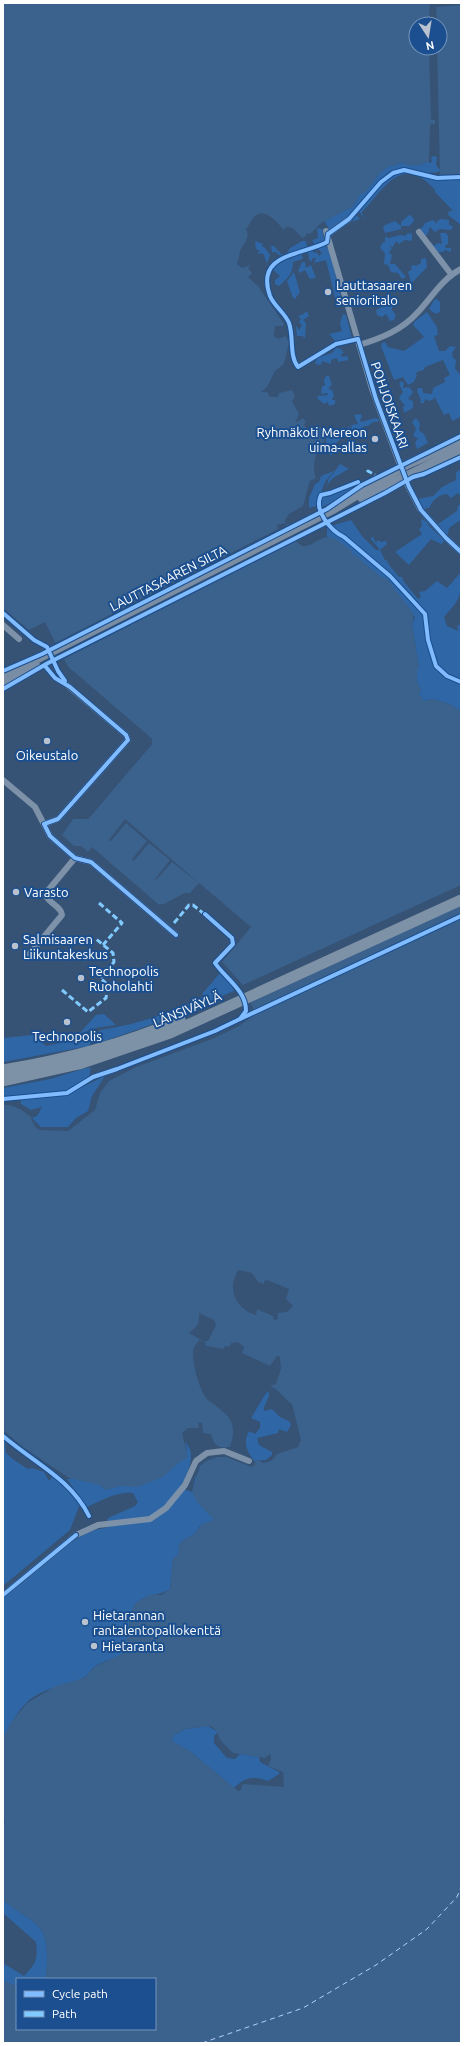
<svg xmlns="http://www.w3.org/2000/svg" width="464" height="2046" viewBox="0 0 464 2046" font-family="Ubuntu,sans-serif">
	<rect width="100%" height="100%" fill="#365274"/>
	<g fill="#2f66a5">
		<path d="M434 156 437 157 436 165 441 171 434 173 431 172V176L461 177V225L448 215 449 211H453L435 192V190C402 152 384 189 362 212L364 220 360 212 356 215 360 219 351 222 355 217 354 215 329 230 325 221 353 206 360 194 365 192 380 173 390 165 394 166 401 162C409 167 421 166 429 161V163L432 162 431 157Z"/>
		<polygon points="409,215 413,217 414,221 409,226 401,226 401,229 385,233 383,228 385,225 395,221 401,226 401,222"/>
		<polygon points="441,219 449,220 449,225 453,226 451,230 440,229 435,232 430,227 427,235 421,235 418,229 422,228 425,223 433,220 437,224 437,221"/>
		<polygon points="317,228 322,229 325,242 315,245 312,240 318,238"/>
		<path d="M408 233 412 234V241L405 240 399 244 396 241 393 247 388 245 392 248 389 253 392 255 390 264H395L406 277 402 279C397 271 400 274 391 272L388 265 384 264 385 253 380 248 382 243 385 242V236L388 238 401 235 405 236Z"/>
		<polygon points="440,233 446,233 448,236 448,244 445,246 446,248 451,248 451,252 445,250 443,252 438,252 451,270 430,243 431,242 434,246 438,243 442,244"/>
		<polygon points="255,241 263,244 262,246 265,248 270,255 267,264 263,253 257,254 260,251 256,249"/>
		<polygon points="302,241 306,241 307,247 285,257 277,254 277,252 272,252 271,246 274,246 282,255 286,255 290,248"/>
		<path d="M320 246H326L329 250 343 304 337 306 326 260 314 263 316 258H313L311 262C308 258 307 253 310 248H313L314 253 317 252 319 256 322 253 318 249Z"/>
		<path d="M301 253 303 259 293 262C293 274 288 278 279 286L275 284V280L280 276 273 270 280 258 292 259 291 257Z"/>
		<polygon points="426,258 427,267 413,282 411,282 408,272 412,269 411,266 414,265 416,266 421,263 421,259"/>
		<polygon points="302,262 305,262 306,268 311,265 316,278 310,279 305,270 300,273 298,271"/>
		<polygon points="294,272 300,292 295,299 293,298 287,281"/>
		<polygon points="437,299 440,302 440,312 436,314 429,309 434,300"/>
		<polygon points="387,304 392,305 392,310 396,315 394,320 390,321 386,314 382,317 377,315 376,310"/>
		<polygon points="307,311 309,316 303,320 306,323 305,338 302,336 297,336 296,326 299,330 302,325 299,322 301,319 298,316 302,315"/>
		<polygon points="427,312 437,327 438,335 434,336 439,351 445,351 450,346 456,347 452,353 453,358 456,360 455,369 461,375 461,417 452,421 449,413 444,415 434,396 434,399 429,401 425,399 424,403 420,403 421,400 417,391 418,388 422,388 423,393 432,394 433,388 445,382 444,378 450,375 443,360 425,367 424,370 419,371 415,374 417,375 414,382 408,385 403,377 394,380 381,346 382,343 385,342 388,347 404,351 424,337 413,325 415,321"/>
		<polygon points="343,314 346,315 352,338 335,341 329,334 342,331 340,323"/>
		<polygon points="336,348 341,349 344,353 341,354 342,357 348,356 348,360 338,362 337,358 331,360 331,364 322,361 321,365 315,364 317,358 332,353"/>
		<polygon points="326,376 329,376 332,385 329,387 329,389 332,390 334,395 332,400 335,400 335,404 329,406 328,402 324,404 317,398 318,396 328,395 327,393 321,394 322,386 325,386 324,380"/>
		<polygon points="401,381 404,383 403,388 409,387 413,392 408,399 413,401 413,408 404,413 403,407 405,406 399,398 403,392 399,384"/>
		<polygon points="361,414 362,417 360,419 361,422 375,418 380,420 377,422 373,422 368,426 364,426 361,430 348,432 348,426 352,429 351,425 358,424 354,415"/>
		<polygon points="416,418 420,423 419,430 424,434 428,443 417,449 415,443 418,438 413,436 416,429 412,422"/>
		<polygon points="344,427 347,434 331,447 334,452 331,456 326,449 326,437 332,433 334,435 337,430"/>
		<polygon points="340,464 349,469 333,478 328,484 327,490 328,480"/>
		<path d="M459 470 461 471V497L458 493 451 498 447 494C438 495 433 500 429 508L423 509 418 499 433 496 442 487 456 480V473Z"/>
		<polygon points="334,471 325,482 316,506 309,508 309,498 315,484 319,482 321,476"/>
		<path d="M351 486 352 488C345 494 328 506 320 507V502L324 495 328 497Z"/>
		<polygon points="461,504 461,524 459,521 449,528 448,534 445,534 438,524 457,511 458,506"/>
		<polygon points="422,519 427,522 429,526 443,539 444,542 441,544 431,539 409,565 395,552 422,534 419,529 422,526 421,521"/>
		<path d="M351 520 362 536 376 550H380L370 538 373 537 376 543 378 540 381 542 386 541 387 544 380 550 385 560 388 561 387 562 399 577H402L404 582 418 599 421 597 419 592 425 591 437 581 447 588 461 572C461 599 461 597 444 617L447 626 458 631 457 625 461 626 460 657 461 711 449 704 432 699 424 701 418 694 421 691 417 681V669L419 668 412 624 415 617 381 577 352 555 351 551 332 538 327 537V527Z"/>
		<path d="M220 973 230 980 227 982 230 983 234 991 167 1019 102 1042 98 1036 100 1030C135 1025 173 1013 204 996L202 994Z"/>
		<polygon points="104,1014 116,1025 95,1028 79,1034 96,1015"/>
		<polygon points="94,1032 94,1038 89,1046 3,1062 3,1038 33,1035 46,1046 79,1039"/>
		<path d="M86 1068H91L89 1077C67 1099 32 1095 3 1098V1088L50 1079Z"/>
		<polygon points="105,1076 92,1096 88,1111 76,1118 68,1127 41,1127 32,1118 37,1116 42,1107 31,1110 21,1104 21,1100 66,1095"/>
		<path d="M269 1392C270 1400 263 1404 264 1411L272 1409 280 1417 289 1421 291 1425 287 1432 279 1429 278 1433 257 1438 259 1445 272 1452V1455L266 1460 254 1461C246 1449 243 1444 249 1431L255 1434 260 1428V1422L251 1418 266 1393Z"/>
		<polygon points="3,1439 5,1440 6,1453 14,1460 28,1469 32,1468 44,1472 49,1481 53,1476 80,1504 70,1530 3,1586"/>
		<path d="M185 1442C198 1455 187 1473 181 1488L192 1492 196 1475 214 1520 200 1526 195 1534 184 1540 178 1555 173 1559 170 1589C160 1596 148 1593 138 1602 124 1613 133 1644 123 1653 117 1660 104 1660 96 1666 91 1669 88 1676 83 1678 64 1686 43 1688 27 1702 17 1711 10 1727 3 1738V1599C26 1579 76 1529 106 1528L108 1518 135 1506 138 1502 133 1493C117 1491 101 1501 87 1507L67 1479 79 1478 87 1475 106 1490 187 1450Z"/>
		<path d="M208 1726 218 1732 214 1736V1743L227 1758 235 1759 240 1754 259 1757 260 1762 279 1772V1774L268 1781C254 1776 245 1777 234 1788L191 1752 171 1741 174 1735 185 1729Z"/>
		<path d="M3 1900C13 1909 30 1917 39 1927 50 1939 47 1963 46 1978L17 1979V1986L3 1981V1963L24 1976C36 1963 38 1960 36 1942L3 1913Z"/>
	</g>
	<g fill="#3b618d" fill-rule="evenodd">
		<path d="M3 3H430L429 24H416V48H429L431 118V120H435V124H431L430 127 429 161C421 166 409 167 401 162L394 166 390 165 380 173 365 192 360 194 353 206 320 224 310 234 306 233V236L302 238 293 228 286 227 284 230C278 224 267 207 255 216 252 218 249 226 246 229 251 238 243 244 240 251 239 256 239 260 237 264L242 268 251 265 248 268 252 273 248 277 258 286 284 324 283 326H275L274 336 278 339 286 336 289 343 284 364 275 371 267 387 261 392H267L270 397H278L279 393 292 390 295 396 292 401 299 414 295 423 303 418 306 422 304 424 306 428 302 434 318 426C323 428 325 435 325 440 316 448 311 468 316 478L310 481 303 506 289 514 285 520 286 525 288 524 296 541 302 546C313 548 321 533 333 538 339 541 346 547 352 551V555L354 554 381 577 387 579 414 614 412 624 419 668 417 670V681L421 691 419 694 424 701 432 699 449 704 461 711V2043H3V1981L17 1986V2029H155V1979H44L46 1978C47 1963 50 1939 39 1927 30 1917 13 1909 3 1900V1826L5 1822 3 1816V1738L10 1724 27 1703 56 1686 84 1678 96 1666 123 1654 127 1647V1636L132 1609 137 1602 152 1594 162 1595 170 1589 173 1558 178 1555 179 1545 182 1541 195 1534 202 1524 214 1520 197 1502 192 1492 200 1466 206 1461 217 1457H227L251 1467 255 1465V1461L258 1460 263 1463 271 1461 277 1454 298 1447 301 1440 292 1404C284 1399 279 1389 270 1386L276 1384 281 1369 280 1357 277 1356 270 1366 242 1353 244 1347 238 1342 231 1343 229 1347 225 1346 223 1349 206 1346 205 1342 199 1340C198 1343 195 1345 194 1347 190 1358 200 1393 208 1400 228 1415 239 1421 230 1447 215 1449 214 1443 211 1434L203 1433 202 1423 198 1422 199 1428H188L182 1433 188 1457 177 1464 163 1477 137 1487 120 1486 106 1490 100 1485 69 1478 23 1447 3 1430V1105C15 1104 24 1111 32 1118L31 1119 36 1128 40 1130 68 1131 95 1110 100 1093 109 1081 136 1067 212 1039 239 1026 250 1018 253 1008 242 984 222 962 251 927 199 883 190 893H185L164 904H158L92 847 88 852 81 846H74L62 835 73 819H88L152 744V739L67 666 45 622 29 630 3 608ZM238 1270 252 1273 258 1282 264 1284V1281L267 1280 289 1289 286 1299 293 1306 287 1312 278 1313V1319L274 1320 273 1316 257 1309 256 1315C243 1312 232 1299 233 1285 233 1281 236 1275 238 1270ZM199 1313 214 1320 216 1325 208 1341H203L189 1333C197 1326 200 1325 199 1313ZM209 1726C219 1729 217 1737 223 1743 227 1747 229 1749 233 1753L265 1758 270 1754 271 1759 268 1766 283 1772 284 1787 243 1784 240 1791H238L191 1752 172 1741 174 1735 185 1729Z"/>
		<polygon points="461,5 461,174 440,175 437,48 440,48 440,24 437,24 436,7"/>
	</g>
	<g fill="#365274">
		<polygon points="285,523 296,541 64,659 68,667 67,669 65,667 53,644 278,529 277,525"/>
		<polygon points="73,671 152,739 152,744 88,819 73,819 71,821 70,820 73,817 87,818 150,743 150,739 71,672"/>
		<polygon points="125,819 199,883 172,862 156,880 155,879 170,860 149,843 134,861 132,859 147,841 126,823 111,841 109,840"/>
		<polygon points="461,885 461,905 249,1002 241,986"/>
	</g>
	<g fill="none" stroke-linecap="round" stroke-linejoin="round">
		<polyline stroke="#b5d3f5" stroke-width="1" stroke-dasharray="5 4" stroke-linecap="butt" points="202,2043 303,2008 376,1965 427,1929 457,1897 461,1887"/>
		<g stroke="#7d92a8" stroke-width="6">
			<polyline points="326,231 372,389 407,484 420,509 446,538 461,552"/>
			<polyline points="419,232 451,274"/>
			<polyline points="328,234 349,219"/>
			<path d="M359 345C382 338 402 330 418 312 432 297 442 279 461 269"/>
			<polyline points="3,625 19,639"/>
			<polyline points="3,780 35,807 50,836 75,858 91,862 176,935"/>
			<polyline points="44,824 58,819 128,740 126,735 67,685"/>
			<path d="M28 956 62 915C62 907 48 903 45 894L75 858"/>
			<polyline points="3,1595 76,1535 98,1525 150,1519 166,1508 185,1485 196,1461 207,1453 224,1451 249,1461"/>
		</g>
		<g stroke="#798da4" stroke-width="9">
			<polyline points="362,498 461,449"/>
			<polyline points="3,676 334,509 408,464 461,441"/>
			<polyline points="3,684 36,666"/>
		</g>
		<g stroke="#7e92a7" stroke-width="11">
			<path d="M3 1070C64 1060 124 1044 180 1020"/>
			<polyline points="3,1081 79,1064 170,1033 461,900"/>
		</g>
		<g stroke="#80caff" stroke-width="3" stroke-dasharray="6 3" stroke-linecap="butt">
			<polyline points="367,472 368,471 375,475"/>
			<polyline points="99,903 122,923 103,945"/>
			<polyline points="174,923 189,905 193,905 208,917"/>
			<polyline points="62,990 88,1012 106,998 108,985 100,978 114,962 113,953 96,939"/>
		</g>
		<defs>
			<g id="cycleway">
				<path d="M461 177 437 178 404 170 393 173 381 182 349 219 328 234 327 242C301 256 255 253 270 296 274 306 285 313 289 323 294 337 289 356 298 367L336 344 358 339 376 399 409 487 421 510 446 538 461 552"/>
				<path d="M358 482 330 493 321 495C313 510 331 531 344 537L390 576 425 614 428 640 436 666 447 676 461 682"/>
				<polyline points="3,613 34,640 47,647 58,671 65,681"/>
				<polyline points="45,666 55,678 70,687 126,735 128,740 58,819 44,824 50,836 75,858 91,862 176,935"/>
				<polyline points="3,671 42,654 327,509 362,485 461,436"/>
				<polyline points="3,689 48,663 385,493 413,477 424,474 461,457"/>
				<polyline points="240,1019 461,916"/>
				<path d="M3 1099 67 1093 93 1077 117 1069 215 1031 240 1019 246 1011C246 990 225 978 215 963L233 944 232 938 205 914"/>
				<path d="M3 1436C33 1462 71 1479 89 1516"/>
				<polyline points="3,1595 76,1535"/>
			</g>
		</defs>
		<use href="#cycleway" stroke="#1b4f8f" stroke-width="6"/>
		<use href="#cycleway" stroke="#80bcff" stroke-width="4"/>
	</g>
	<g fill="#b9c2ce" stroke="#1b4f8f" stroke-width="1.5">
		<circle cx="328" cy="292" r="4"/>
		<circle cx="375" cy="439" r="4"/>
		<circle cx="47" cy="741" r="4"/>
		<circle cx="16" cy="892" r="4"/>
		<circle cx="15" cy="946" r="4"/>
		<circle cx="81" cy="978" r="4"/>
		<circle cx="67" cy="1022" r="4"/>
		<circle cx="85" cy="1622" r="4"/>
		<circle cx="94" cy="1646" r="4"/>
	</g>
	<g text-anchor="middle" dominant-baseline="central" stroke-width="4" stroke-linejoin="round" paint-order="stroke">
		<g font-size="13" fill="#fff" stroke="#1b4f8f" text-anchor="start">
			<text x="336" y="285">Lauttasaaren<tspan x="336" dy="15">senioritalo</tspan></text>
			<text x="367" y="432" text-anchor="end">Ryhmäkoti Mereon<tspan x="367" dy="15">uima-allas</tspan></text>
			<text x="47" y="755" text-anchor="middle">Oikeustalo</text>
			<text x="24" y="892">Varasto</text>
			<text x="23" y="939">Salmisaaren<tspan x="23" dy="15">Liikuntakeskus</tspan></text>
			<text x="89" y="971">Technopolis<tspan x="89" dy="15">Ruoholahti</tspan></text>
			<text x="67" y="1036" text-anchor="middle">Technopolis</text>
			<text x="93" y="1615">Hietarannan<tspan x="93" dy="15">rantalentopallokenttä</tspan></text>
			<text x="102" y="1646">Hietaranta</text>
		</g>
		<g font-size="13" fill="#fff" stroke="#1b4f8f">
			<text transform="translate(390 405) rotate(71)">POHJOISKAARI</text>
			<text transform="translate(168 578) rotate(-27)">LAUTTASAAREN SILTA</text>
			<text transform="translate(187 1009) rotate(-23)">LÄNSIVÄYLÄ</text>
		</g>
	</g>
	<rect width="464" height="2046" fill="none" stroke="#ffffff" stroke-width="8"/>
	<rect x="16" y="1978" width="140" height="52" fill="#1b4f8f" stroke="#7695bc"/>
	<rect x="24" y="1991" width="20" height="6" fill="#80bcff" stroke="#7695bc"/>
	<text x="52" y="1998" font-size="12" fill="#ffffff">Cycle path</text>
	<rect x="24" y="2011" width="20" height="6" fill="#80caff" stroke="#7695bc"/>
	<text x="52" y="2018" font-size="12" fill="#ffffff">Path</text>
	<g transform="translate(428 36) rotate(168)"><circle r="19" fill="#1b4f8f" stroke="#7695bc"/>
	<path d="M0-3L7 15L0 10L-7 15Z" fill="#b9c2ce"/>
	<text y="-6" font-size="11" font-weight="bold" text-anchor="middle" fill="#ffffff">N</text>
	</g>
</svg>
